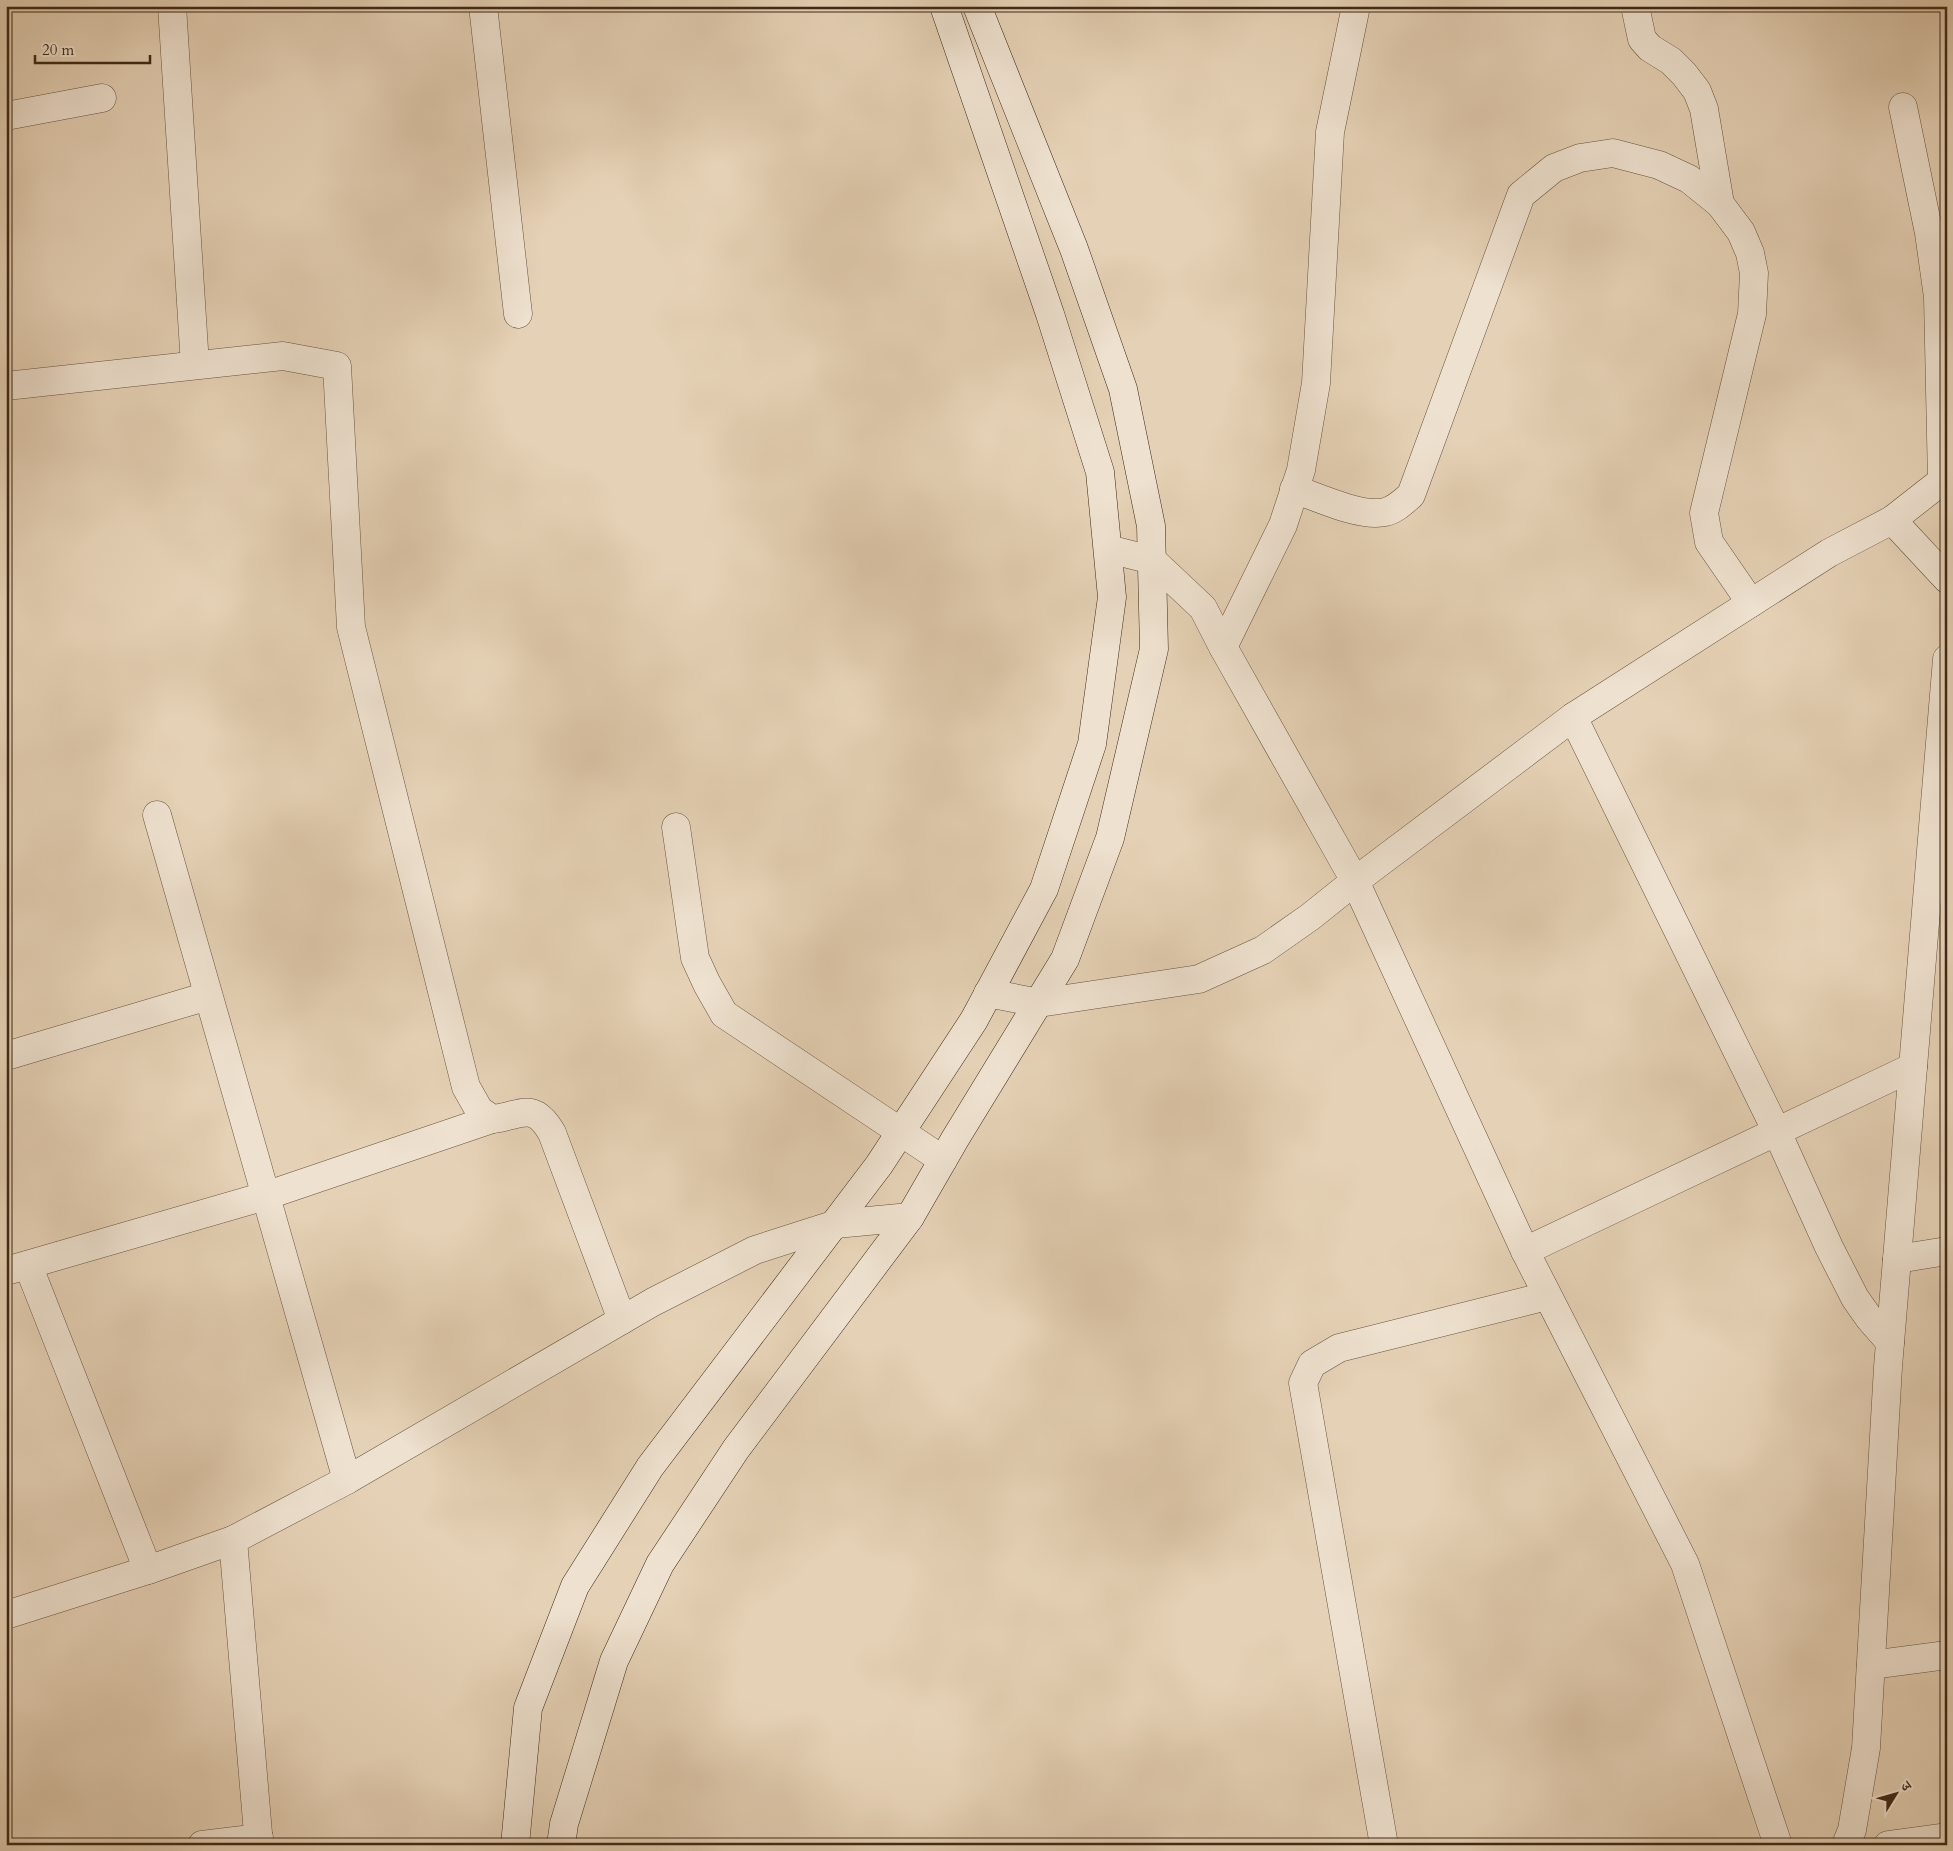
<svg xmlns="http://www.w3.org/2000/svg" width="1953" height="1851" viewBox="0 0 1953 1851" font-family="Cardo,'Noto Serif Devanagari',serif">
	<rect width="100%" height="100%" fill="#e5d1b5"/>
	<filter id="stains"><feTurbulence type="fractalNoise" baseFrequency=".004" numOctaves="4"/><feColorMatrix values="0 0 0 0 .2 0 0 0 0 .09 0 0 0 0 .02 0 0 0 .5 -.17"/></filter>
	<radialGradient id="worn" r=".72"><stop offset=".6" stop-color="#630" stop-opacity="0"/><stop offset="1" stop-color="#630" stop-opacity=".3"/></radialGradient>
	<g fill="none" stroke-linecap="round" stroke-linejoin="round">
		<defs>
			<g id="street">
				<polyline points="172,6 195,365"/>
				<polyline points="483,6 518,314"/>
				<polyline points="1635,6 1642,39 1650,48 1671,61 1684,74 1697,91 1704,109 1720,204"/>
				<polyline points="1903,107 1929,233 1938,297 1942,481"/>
				<polyline points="6,116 102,98"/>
				<path d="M6 386 283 356 337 366 351 627 466 1087 479 1110 492 1119C521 1116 533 1100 552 1133L622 1320"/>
				<path d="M1294 489C1317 497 1362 518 1385 512 1395 510 1403 502 1411 495L1521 195 1554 168 1580 158 1613 153 1659 165 1689 179 1720 204 1741 232 1750 253 1754 273 1752 314 1704 513 1709 542 1751 603"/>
				<polyline points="1892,520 1947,579"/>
				<polyline points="1108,549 1152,560 1203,608 1223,647 1355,881 1525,1251 1685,1564 1778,1845"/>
				<polyline points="1223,647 1283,525 1301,470 1316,383 1330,132 1356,6"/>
				<polyline points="1573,717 1777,1132 1829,1247 1855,1298 1869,1318 1890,1342"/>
				<polyline points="157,815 347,1480"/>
				<polyline points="676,827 695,958 707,984 724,1014 943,1160"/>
				<polyline points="988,993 1039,1003 1199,979 1263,950 1310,917 1355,881 1573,717 1829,553 1892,520 1947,477"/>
				<polyline points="6,1056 208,996"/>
				<polyline points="1525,1251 1913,1067"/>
				<polyline points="1897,1259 1947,1251"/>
				<polyline points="28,1265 148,1570"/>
				<polyline points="6,1271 265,1196 492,1119"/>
				<polyline points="233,1540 259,1845"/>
				<polyline points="6,1615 148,1570 233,1540 347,1480 653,1302 755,1250 836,1224 910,1217"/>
				<polyline points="1871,1665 1947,1655"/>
				<polyline points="202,1845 259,1838"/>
				<polyline points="1384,1845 1303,1383 1312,1364 1339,1348 1547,1296"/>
				<polyline points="1846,1845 1852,1830 1866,1748 1888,1367 1947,659"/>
				<polyline points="1888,1845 1947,1837"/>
			</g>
			<g id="secondary">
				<polyline points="515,1845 528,1708 575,1586 650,1467 879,1165 974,1020 1044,889 1092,744 1112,597 1100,472 1050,314 944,6"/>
				<polyline points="561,1845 564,1824 614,1661 660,1564 736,1449 910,1217 955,1139 1065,959 1110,838 1154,649 1151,526 1123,389 1074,249 977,6"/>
			</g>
		</defs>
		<use href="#street" stroke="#68533e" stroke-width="29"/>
		<use href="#secondary" stroke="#3e2917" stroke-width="29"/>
		<use href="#street" stroke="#eee1cf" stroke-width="28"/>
		<use href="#secondary" stroke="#eee1cf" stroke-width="28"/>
	</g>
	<rect width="1953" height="1851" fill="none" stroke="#e5d1b5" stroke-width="25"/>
	<rect x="8" y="8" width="1938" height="1836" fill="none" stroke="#3e2917" stroke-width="2.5"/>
	<rect x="12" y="12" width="1928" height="1826" fill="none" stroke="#3e2917"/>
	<g transform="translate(1896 1794) rotate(53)" stroke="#eee1cf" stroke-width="4" paint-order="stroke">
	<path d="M0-4L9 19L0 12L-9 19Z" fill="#3e2917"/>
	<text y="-8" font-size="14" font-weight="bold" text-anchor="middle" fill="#3e2917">उ</text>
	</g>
	<path d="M35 55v8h115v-8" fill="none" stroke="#3e2917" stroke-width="2.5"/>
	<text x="42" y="55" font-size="15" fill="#3e2917" stroke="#eee1cf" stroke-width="4" paint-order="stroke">20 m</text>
	<rect width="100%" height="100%" filter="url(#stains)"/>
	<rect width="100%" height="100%" fill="url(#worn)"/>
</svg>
